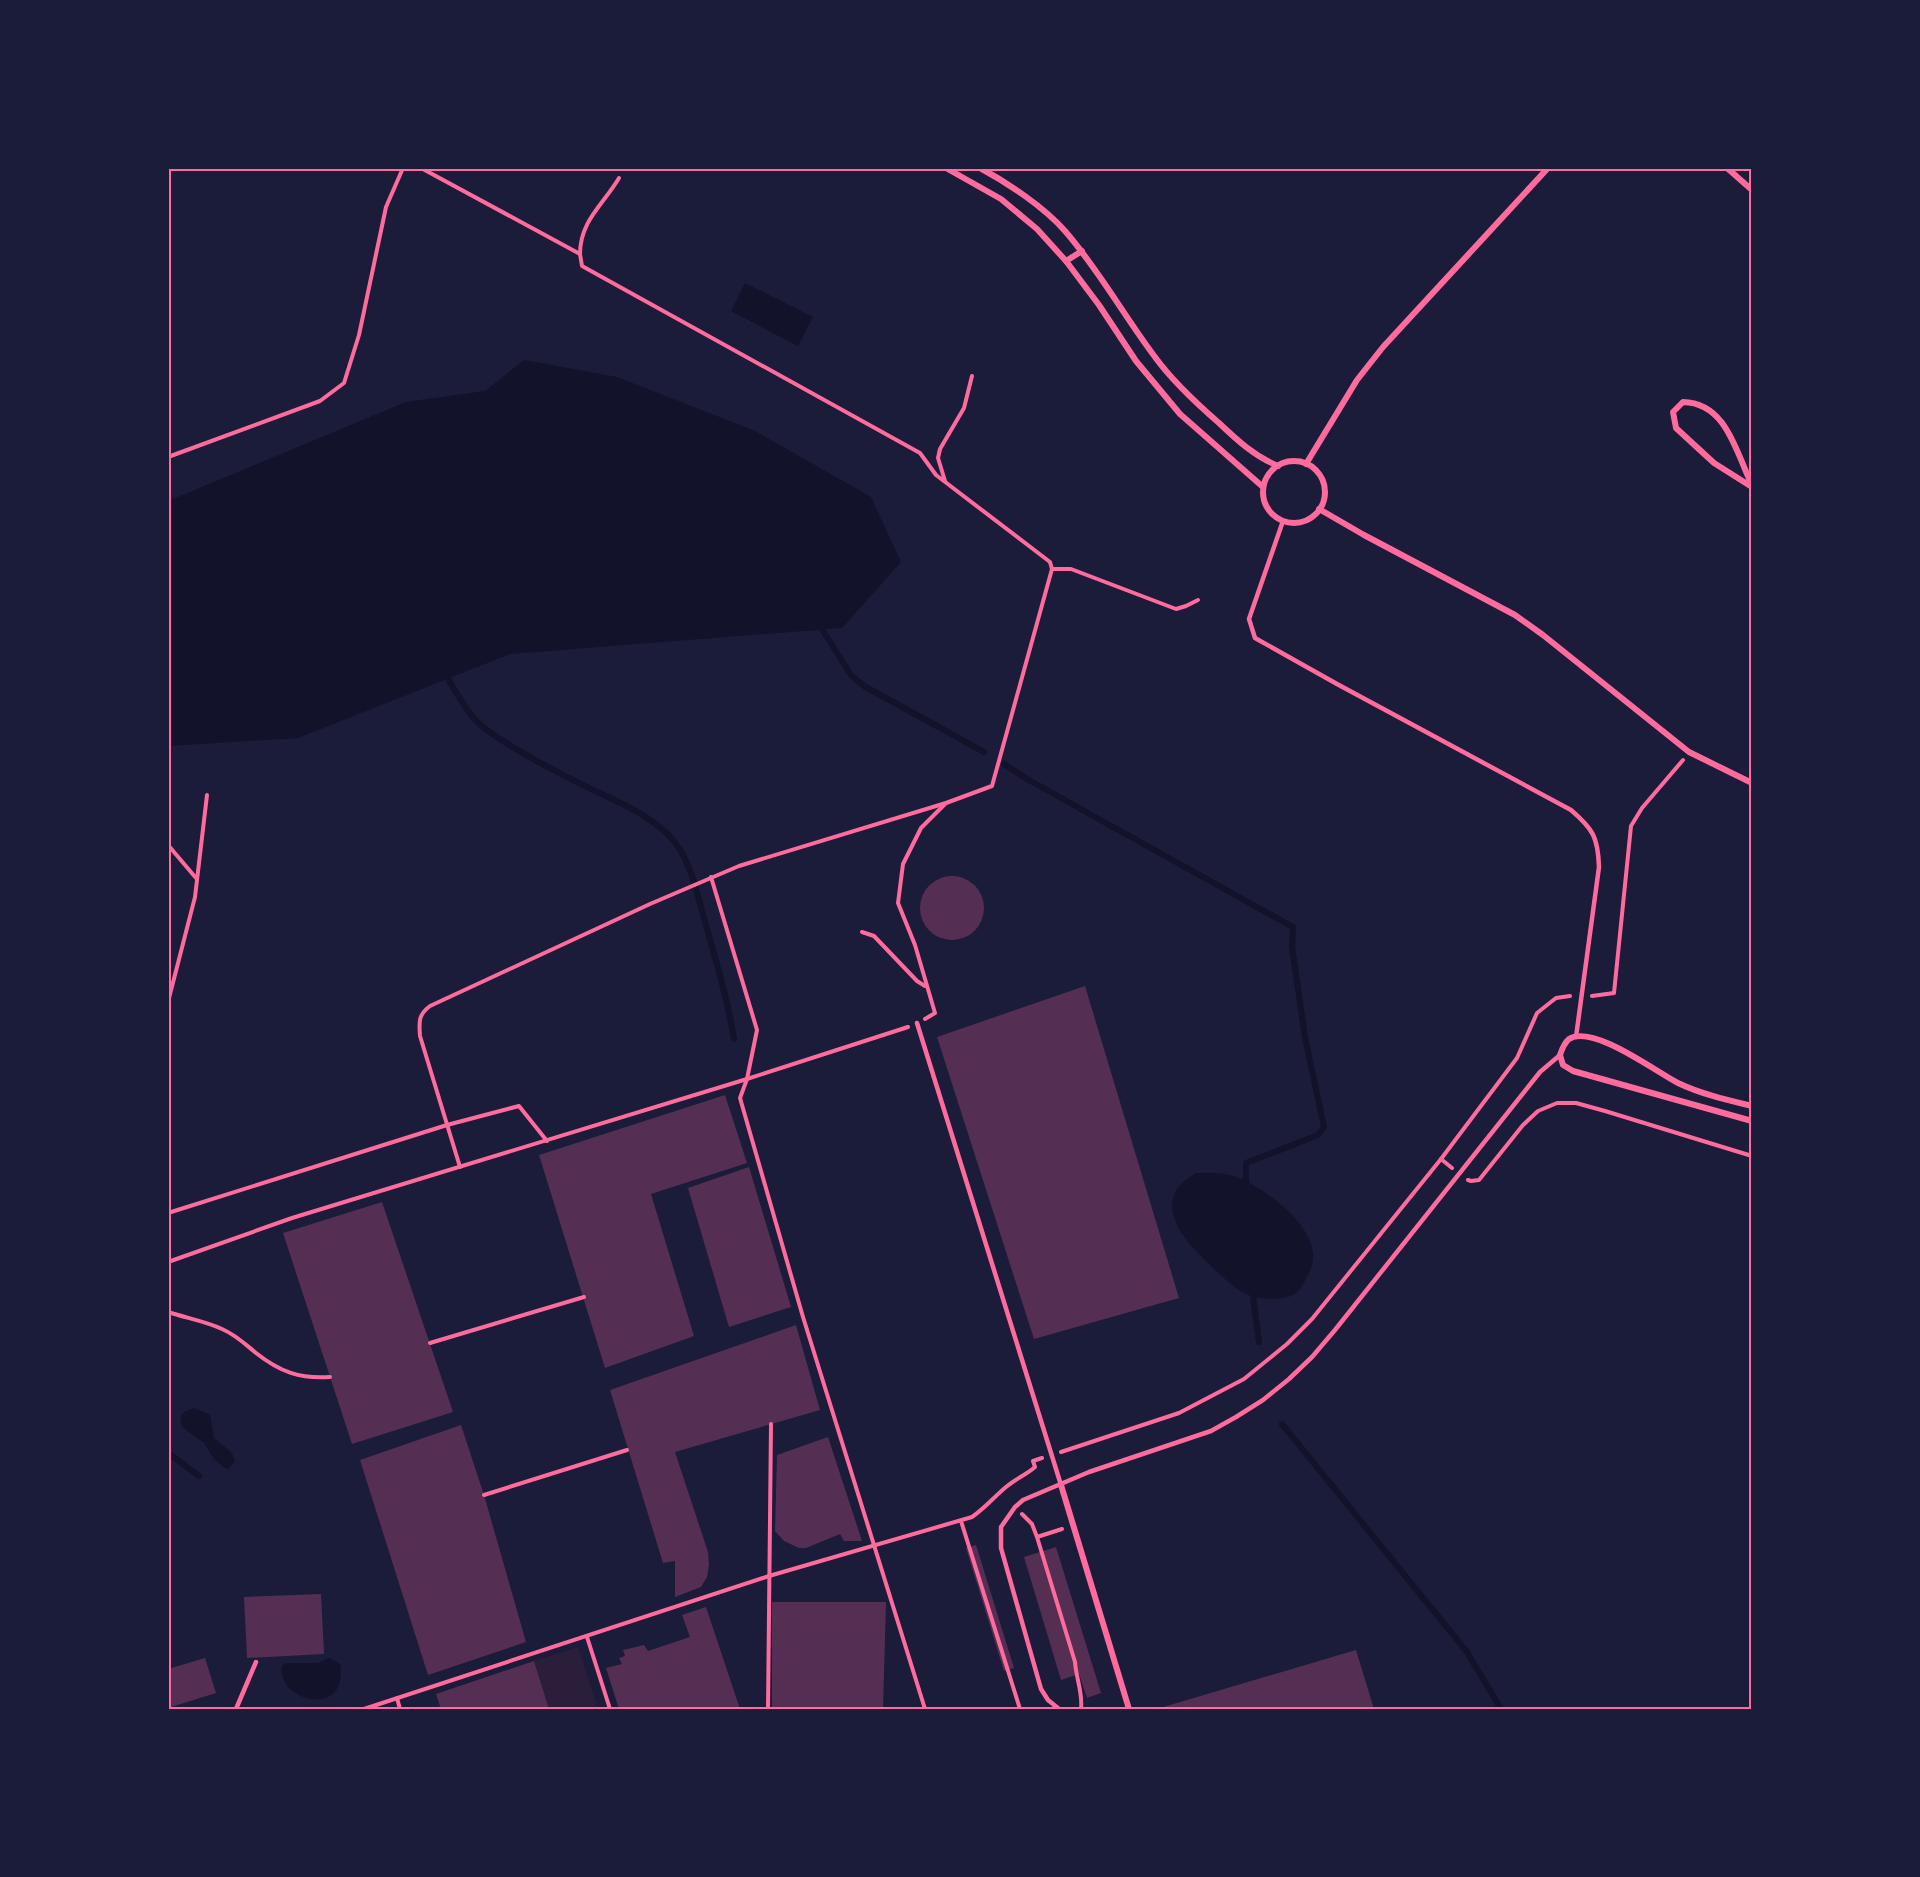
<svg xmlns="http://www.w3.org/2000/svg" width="1920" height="1877" viewBox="0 0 1920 1877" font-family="Raleway,sans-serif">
	<rect width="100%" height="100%" fill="#1b1b3a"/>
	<polygon fill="#2a1e3b" points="578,1647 598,1709 549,1709 534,1661"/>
	<g fill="#12122b">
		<polygon points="745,283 813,317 798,346 731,311"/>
		<polygon points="524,360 617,377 755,431 871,497 901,562 842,628 510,654 298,738 168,746 168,501 406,402 485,391"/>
		<path d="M1196 1173C1211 1173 1227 1172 1241 1179 1271 1192 1329 1235 1309 1273 1305 1280 1301 1291 1293 1295 1280 1301 1257 1300 1244 1293 1231 1286 1220 1274 1209 1264 1181 1238 1149 1199 1196 1173Z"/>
		<polygon points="194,1408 210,1415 214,1438 232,1453 235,1462 228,1469 223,1467 214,1459 204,1443 182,1427 180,1418 184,1412"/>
		<path d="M329 1658 340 1664C349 1720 276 1701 282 1666L286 1663H318Z"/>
	</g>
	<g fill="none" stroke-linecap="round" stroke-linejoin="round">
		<g stroke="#12122b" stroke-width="6">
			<polyline points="818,623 851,675 864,686 984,752"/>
			<path d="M444 672C456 691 467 716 487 730 514 750 547 767 577 782 610 799 659 816 679 848 691 867 695 886 701 907 713 952 727 994 734 1039"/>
			<polyline points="1004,764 1027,779 1293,927 1292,947 1305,1037 1324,1127 1318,1135 1246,1163 1246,1189"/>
			<polyline points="1252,1289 1259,1342"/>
			<polyline points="1282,1424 1467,1652 1501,1709"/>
			<polyline points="168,1453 199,1476"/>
		</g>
	</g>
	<g fill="#542f53">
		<circle cx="952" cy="908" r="32"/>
		<polygon points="1085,986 1179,1298 1034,1339 937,1037"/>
		<polygon points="725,1095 747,1163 651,1194 694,1336 605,1368 539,1155"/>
		<polygon points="749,1167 791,1307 729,1327 688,1188"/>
		<polygon points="382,1202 453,1412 352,1444 283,1233"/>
		<polygon points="796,1325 820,1410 675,1452 708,1552 709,1565 707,1577 701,1587 675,1597 675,1561 663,1563 610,1390"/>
		<polygon points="461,1425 484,1495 526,1642 428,1675 360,1460"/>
		<polygon points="828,1437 862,1541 844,1541 840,1534 806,1548 799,1548 784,1541 775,1531 777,1455"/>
		<polygon points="976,1545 1014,1668 1004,1671 966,1548"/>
		<polygon points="1056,1547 1101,1693 1087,1698 1079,1674 1061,1680 1024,1557"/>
		<polygon points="321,1594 324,1654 247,1658 244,1597"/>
		<polygon points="772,1602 886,1602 883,1709 772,1709"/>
		<polygon points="706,1607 740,1709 619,1709 606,1668 622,1664 619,1658 625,1656 623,1650 644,1645 648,1651 690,1637 682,1615"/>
		<polygon points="1356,1650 1374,1709 1160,1709 1160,1708"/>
		<polygon points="205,1658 216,1693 168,1708 168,1669"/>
		<polygon points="534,1661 549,1709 441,1709 436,1694"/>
	</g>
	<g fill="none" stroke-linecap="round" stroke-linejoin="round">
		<g stroke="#ff6b9d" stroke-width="4">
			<path d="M421 168 580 254 582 266 920 453 936 475 1050 562 1052 569 992 786 946 803 739 866 650 904 430 1006C418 1015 419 1022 420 1036L460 1167"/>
			<path d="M580 254C580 221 603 205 619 178"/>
			<polyline points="168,457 320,401 344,383 359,335 386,207 403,168"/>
			<polyline points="945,481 938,458 940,449 964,408 972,376"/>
			<polyline points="1052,569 1071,569 1176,609 1186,606 1198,600"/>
			<polyline points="168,845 196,878"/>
			<polyline points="711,877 757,1030 747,1079 740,1098 803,1317 925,1709"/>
			<polyline points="862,932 874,936 917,981 925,986"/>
			<polyline points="1592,996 1614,993 1631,826 1642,808 1683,760"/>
			<polyline points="168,1002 195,897 207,795"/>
			<polyline points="925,1019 935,1013 915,945 898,903 903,864 921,828 945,804"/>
			<polyline points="1441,1159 1517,1058 1537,1013 1556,998 1570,996"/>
			<polyline points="1468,1180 1471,1181 1479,1180 1523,1125 1538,1111 1557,1103 1576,1103 1605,1111 1752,1156"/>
			<polyline points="168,1213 447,1125 519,1106 547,1141"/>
			<polyline points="168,1262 292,1218 747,1079 908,1027"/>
			<path d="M168 1312C186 1318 205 1321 222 1329 236 1335 245 1344 256 1353 280 1372 300 1379 330 1377"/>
			<polyline points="430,1343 584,1297"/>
			<polyline points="1061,1452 1179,1413 1244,1379 1287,1344 1312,1319 1441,1159 1452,1168"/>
			<polyline points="484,1495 627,1450"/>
			<path d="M1022 1514 1032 1524 1037 1537 1075 1662C1076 1678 1083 1693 1081 1709"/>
			<polyline points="961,1521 1020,1709"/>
			<polyline points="1037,1537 1062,1529"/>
			<polyline points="587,1637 610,1709"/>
			<polyline points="397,1698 400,1709"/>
			<path d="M364 1709 769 1576 972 1517C985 1508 994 1497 1006 1487 1015 1479 1026 1475 1035 1467L1033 1461 1042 1458"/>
			<polyline points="768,1709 771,1424"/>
		</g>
		<g stroke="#ff6b9d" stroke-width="4.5">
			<path d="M1283 521 1249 619 1255 638 1337 684 1571 810C1593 829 1598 837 1599 867L1576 1037"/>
			<polyline points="917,1023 1061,1485"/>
			<polyline points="236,1709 256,1662"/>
			<polyline points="1059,1709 1048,1700 1041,1689 1001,1548 1001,1527 1015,1507 1023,1500 1089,1472 1211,1431 1236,1417 1263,1400 1289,1379 1312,1357 1335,1330 1540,1072 1560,1055"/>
		</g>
		<g stroke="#ff6b9d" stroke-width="6">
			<polyline points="946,168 1001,199 1037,229 1066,261 1099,305 1136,361 1180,414 1263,487"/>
			<path d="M980 168C1008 183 1044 207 1065 231 1099 270 1124 316 1155 357 1173 382 1196 403 1219 423 1237 440 1254 456 1278 466"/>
			<polyline points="1727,168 1752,190"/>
			<polyline points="1066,261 1082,251"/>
			<circle cx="1294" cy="492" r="31"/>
			<polyline points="1306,464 1357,380 1383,347 1548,168"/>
			<path d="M1752 485C1736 453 1727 403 1683 402L1673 412 1676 428 1714 463 1752 487"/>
			<polyline points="1319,509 1364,535 1515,615 1543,635 1689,752 1752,783"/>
			<path d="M1752 1106C1727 1100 1701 1094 1678 1083 1656 1072 1593 1024 1569 1039 1564 1043 1562 1049 1560 1055L1563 1065 1573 1071 1752 1121"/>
			<polyline points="1061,1485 1129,1709"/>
		</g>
	</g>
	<rect width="1920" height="1877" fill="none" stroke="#1b1b3a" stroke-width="339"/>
	<rect x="170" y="170" width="1580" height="1538" fill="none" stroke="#ff6b9d" stroke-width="2"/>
</svg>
